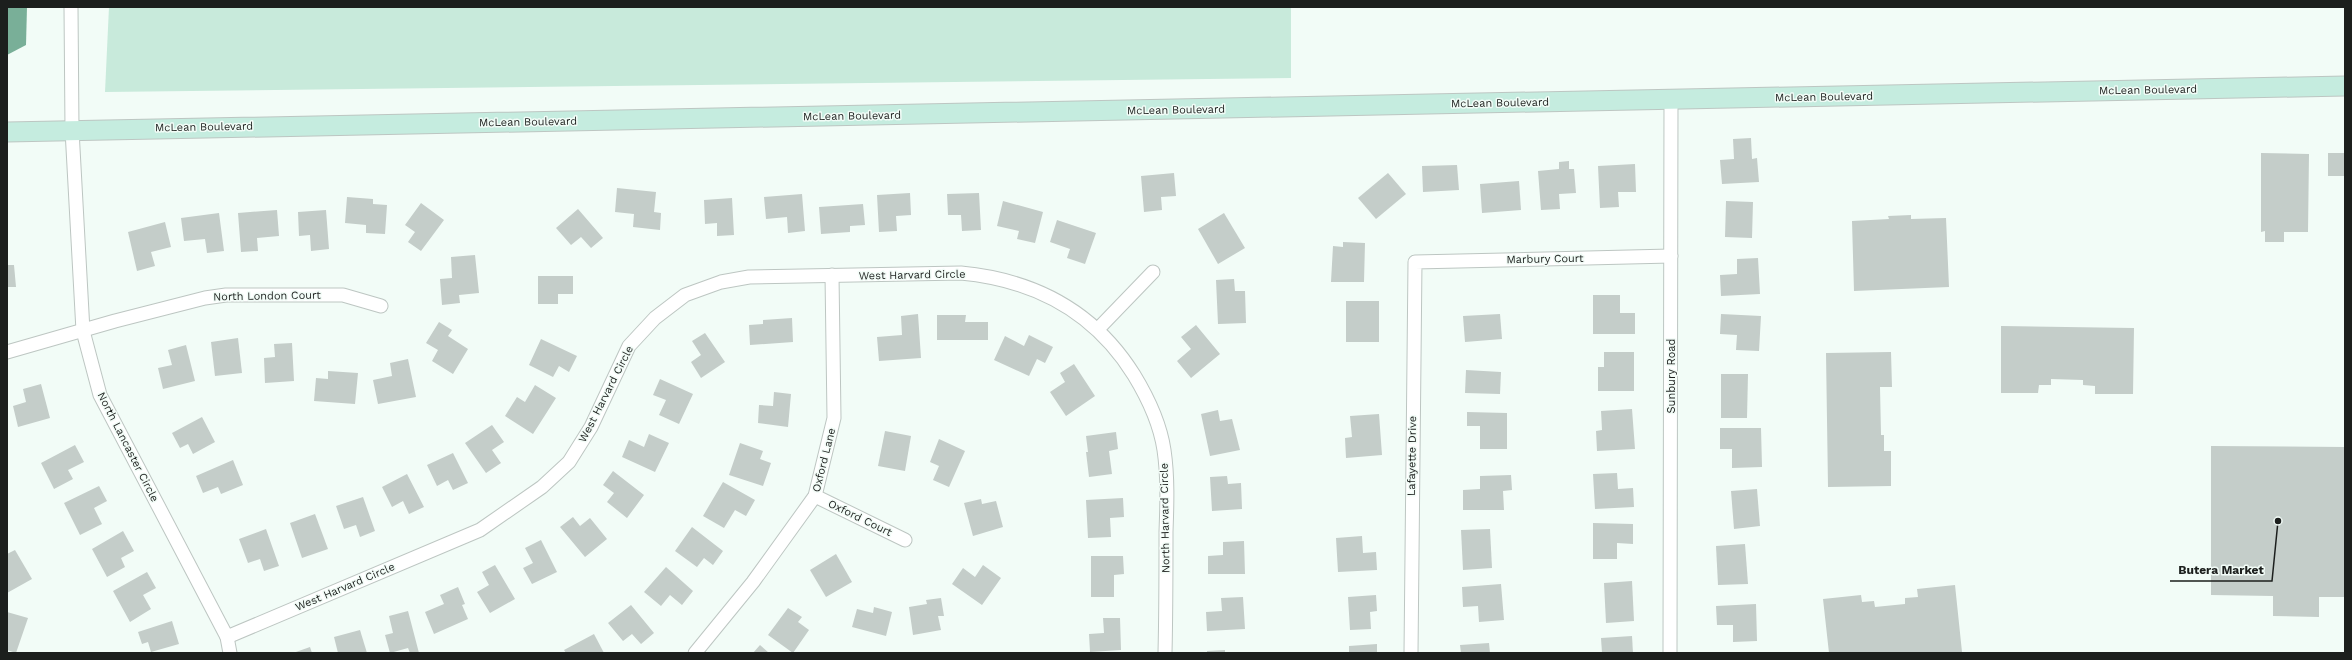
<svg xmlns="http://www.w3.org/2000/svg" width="2352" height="660" viewBox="0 0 2352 660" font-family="'Work Sans',sans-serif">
	<rect width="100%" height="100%" fill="#f2fcf7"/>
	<polygon fill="#c8eadb" points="109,7 1291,7 1291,78 105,92"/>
	<polygon fill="#79af98" points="7,7 27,7 26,45 7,55"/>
	<g fill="#c4cdc9">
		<polygon points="1751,138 1752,159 1757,158 1759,182 1722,184 1720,160 1734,159 1733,139"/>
		<polygon points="2261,153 2309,154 2308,232 2284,232 2284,242 2265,242 2265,231 2261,232"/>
		<rect x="2328" y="153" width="17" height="23"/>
		<polygon points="1569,161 1569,169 1574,169 1576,193 1559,194 1560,209 1541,210 1538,171 1559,169 1559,162"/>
		<polygon points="1635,164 1636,192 1618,192 1619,207 1600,208 1598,166"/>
		<polygon points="1457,165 1459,190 1423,192 1422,166"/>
		<polygon points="1174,173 1176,196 1161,197 1162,210 1144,212 1141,176"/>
		<polygon points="1388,173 1406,194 1376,219 1358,198"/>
		<polygon points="1519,181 1521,210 1482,213 1480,184"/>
		<polygon points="617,188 656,192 654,212 661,213 660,230 633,227 634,214 615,212"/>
		<polygon points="910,193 911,215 896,216 897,231 879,232 877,195"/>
		<polygon points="979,193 981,230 962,231 961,215 948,215 947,194"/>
		<polygon points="802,194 805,231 788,233 787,217 766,219 764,197"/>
		<polygon points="347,197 373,199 373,204 387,205 385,234 366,233 366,225 345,223"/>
		<polygon points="732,198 734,235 717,236 717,223 705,224 704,200"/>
		<polygon points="1003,201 1043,212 1035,243 1017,239 1019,231 997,226"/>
		<polygon points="1726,201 1753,202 1752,238 1725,237"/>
		<polygon points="421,203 444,220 421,251 408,242 415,232 405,225"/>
		<polygon points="863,204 865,225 850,226 850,232 821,234 819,207"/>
		<polygon points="578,209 603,238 591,248 581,237 571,245 556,228"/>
		<polygon points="277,210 279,236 257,238 258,251 241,252 238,213"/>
		<polygon points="326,210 329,249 311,251 310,235 299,236 298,212"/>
		<polygon points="219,213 224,251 207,253 205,239 184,241 181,218"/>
		<polygon points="1224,213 1245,248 1218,264 1198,229"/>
		<polygon points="1911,215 1911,219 1946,218 1949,287 1854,291 1852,221 1889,219 1888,216"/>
		<polygon points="1057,220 1096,233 1085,264 1067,258 1070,249 1050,242"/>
		<polygon points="165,222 171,247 151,252 155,266 137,271 128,232"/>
		<polygon points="1343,242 1365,243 1364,282 1331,282 1333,246 1343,247"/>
		<polygon points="475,255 479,293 459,295 460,303 442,305 440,279 452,278 451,257"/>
		<polygon points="1758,258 1760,294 1721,296 1720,275 1737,274 1737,259"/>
		<polygon points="7,265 14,265 16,287 7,287"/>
		<polygon points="538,276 573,276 573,294 558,294 558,304 538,304"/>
		<polygon points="1234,279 1235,291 1245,291 1246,323 1218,324 1216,280"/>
		<polygon points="1593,295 1620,295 1620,313 1635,313 1635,334 1593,334"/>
		<rect x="1346" y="301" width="33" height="41"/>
		<polygon points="918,314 921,358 879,361 877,337 902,335 901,316"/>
		<polygon points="1500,314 1502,339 1465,342 1463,316"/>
		<polygon points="1721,314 1761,316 1759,351 1736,350 1737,335 1720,334"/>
		<polygon points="937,315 966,315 965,322 988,322 988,340 937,340"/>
		<polygon points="792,318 793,342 750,345 749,325 763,324 763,320"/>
		<polygon points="439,322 452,330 448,336 468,349 453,374 432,361 438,350 426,343"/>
		<polygon points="1196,325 1220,354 1191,378 1177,361 1191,349 1181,337"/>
		<polygon points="2001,326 2134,328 2133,394 2095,394 2095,386 2083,385 2083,380 2051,379 2051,385 2039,385 2038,393 2001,393"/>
		<polygon points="705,333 725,362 701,378 691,362 701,355 692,341"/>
		<polygon points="1029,335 1053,347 1045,363 1037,359 1029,376 994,360 1005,336 1024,346"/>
		<polygon points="238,338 242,373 215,376 211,342"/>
		<polygon points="541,339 577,356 569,372 559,366 553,377 529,365"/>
		<polygon points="292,343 294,381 265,383 264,358 275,357 274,344"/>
		<polygon points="186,345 195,381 163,389 158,368 172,365 168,350"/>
		<polygon points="1604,352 1634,352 1634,391 1598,391 1598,367 1604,367"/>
		<polygon points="1891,352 1892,387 1880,387 1881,435 1884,435 1884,451 1891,451 1891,486 1828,487 1826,353"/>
		<polygon points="408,359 416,397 378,404 373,380 392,376 390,363"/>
		<polygon points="1074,364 1095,396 1066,416 1050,392 1065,382 1060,373"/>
		<polygon points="1466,370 1501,372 1500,394 1465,393"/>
		<polygon points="328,371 358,373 355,404 314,401 316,378 328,379"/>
		<polygon points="1721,374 1748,374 1747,418 1721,418"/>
		<polygon points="660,379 693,394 679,424 659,415 666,400 653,395"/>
		<polygon points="41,384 50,418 18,427 13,406 26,402 23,389"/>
		<polygon points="535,385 556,398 533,434 505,416 517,397 525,402"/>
		<polygon points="774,392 791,394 788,427 758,423 759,405 773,406"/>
		<polygon points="1632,409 1635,449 1597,451 1596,431 1602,430 1601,411"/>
		<polygon points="1218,410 1220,421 1232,419 1240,450 1210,456 1201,414"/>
		<polygon points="1467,412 1507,413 1507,449 1480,449 1480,426 1467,426"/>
		<polygon points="1379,414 1382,455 1346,458 1345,438 1352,437 1350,416"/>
		<polygon points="202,417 215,442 193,454 188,444 180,448 172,433"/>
		<polygon points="492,425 504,442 492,450 501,463 486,473 465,443"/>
		<polygon points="1720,428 1761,428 1762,467 1732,468 1732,449 1720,449"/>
		<polygon points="885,431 911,436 905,471 878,466"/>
		<polygon points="1116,432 1118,449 1109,451 1112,474 1089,477 1086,452 1088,452 1086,436"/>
		<polygon points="649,434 669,443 655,472 622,457 629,440 644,447"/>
		<polygon points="939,439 965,451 949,487 933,480 939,466 930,462"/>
		<polygon points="740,443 763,451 760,459 771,463 763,486 729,475"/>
		<polygon points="75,445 84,462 68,470 73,479 54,489 41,463"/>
		<polygon points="2211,446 2345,447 2345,597 2319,597 2319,617 2273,616 2273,596 2211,595"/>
		<polygon points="453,453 468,483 453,490 448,480 437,486 427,465"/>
		<polygon points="233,460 243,485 221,494 218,487 203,493 196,476"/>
		<polygon points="613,471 644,495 627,518 607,502 614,493 603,485"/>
		<polygon points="1617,473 1618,489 1633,488 1634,507 1595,509 1593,474"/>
		<polygon points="407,474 424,507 409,514 403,501 392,507 382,487"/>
		<polygon points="1511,475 1512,490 1503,491 1504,510 1463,510 1463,490 1480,489 1480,476"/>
		<polygon points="1227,476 1228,484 1241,483 1242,509 1212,511 1210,477"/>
		<polygon points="723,482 755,500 746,516 735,510 724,528 703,516"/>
		<polygon points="99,486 107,501 94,508 102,524 80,535 64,503"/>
		<polygon points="1757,489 1760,526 1734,529 1731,491"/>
		<polygon points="363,497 375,531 360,537 356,525 344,529 336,506"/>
		<polygon points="1123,498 1124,517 1110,518 1111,537 1088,538 1086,500"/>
		<polygon points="981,499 982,504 996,501 1003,527 973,536 964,503"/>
		<polygon points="315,514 328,549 302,558 290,523"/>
		<polygon points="573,517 580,526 590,518 607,539 585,557 560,527"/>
		<polygon points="1593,523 1633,524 1633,544 1617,543 1617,559 1593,559"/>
		<polygon points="692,527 723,551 713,565 704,558 697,567 675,551"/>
		<polygon points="266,529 279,566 264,571 260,559 248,563 239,539"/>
		<polygon points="1490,529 1492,568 1463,570 1461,530"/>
		<polygon points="123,531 134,551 121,558 125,567 107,577 92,549"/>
		<polygon points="1362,536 1363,553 1376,552 1377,570 1338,572 1336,538"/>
		<polygon points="541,540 557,572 532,584 523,568 533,563 525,548"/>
		<polygon points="1244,541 1245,574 1208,574 1208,556 1223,555 1223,542"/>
		<polygon points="1745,544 1748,584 1718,585 1716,546"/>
		<polygon points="15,550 32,579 7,593 7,554"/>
		<polygon points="836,554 852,582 826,597 810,570"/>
		<polygon points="1091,556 1123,556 1124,574 1114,575 1114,597 1091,597"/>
		<polygon points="495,565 515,599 490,613 477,592 489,585 482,572"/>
		<polygon points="983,565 1001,578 982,605 952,584 963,568 975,577"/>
		<polygon points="666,567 693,591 682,605 670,595 661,606 644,592"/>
		<polygon points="147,572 156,588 143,595 151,609 130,622 113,591"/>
		<polygon points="1632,581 1634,621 1606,623 1604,583"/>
		<polygon points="1501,584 1504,620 1479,622 1478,606 1463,607 1462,587"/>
		<polygon points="1955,585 1962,652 1829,653 1823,599 1861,595 1862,602 1874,601 1875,607 1905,604 1905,598 1918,597 1917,589"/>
		<polygon points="458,587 465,604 462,605 468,619 434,634 425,612 444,604 440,595"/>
		<polygon points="1376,595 1377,611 1370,612 1371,629 1350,630 1348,597"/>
		<polygon points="1243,597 1245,629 1207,631 1206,612 1222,611 1221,598"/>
		<polygon points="941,598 944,616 938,616 941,630 913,635 909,607 927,604 926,600"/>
		<polygon points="1756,604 1757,641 1733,642 1733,625 1717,625 1716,606"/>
		<polygon points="631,605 654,633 641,644 632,634 623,641 608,623"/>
		<polygon points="874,607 892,612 886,636 852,627 857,609 873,613"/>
		<polygon points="788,608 802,617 798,622 809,630 793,653 768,635"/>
		<polygon points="408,611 419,653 410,653 408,648 390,653 385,635 393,633 389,616"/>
		<polygon points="7,612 28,618 16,653 7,650"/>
		<polygon points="1103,618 1120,618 1121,650 1090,652 1089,634 1104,633"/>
		<polygon points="172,621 179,644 151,652 148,642 142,644 138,632"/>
		<polygon points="360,630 367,653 338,653 334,637"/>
		<polygon points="594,634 604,653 566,653 564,650"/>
		<polygon points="1632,636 1633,653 1602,653 1601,638"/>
		<polygon points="1489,643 1490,653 1461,653 1460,645"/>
		<polygon points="1377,644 1377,653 1349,653 1349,646"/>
		<polygon points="760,645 769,653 753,653"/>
		<polygon points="310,647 312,653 293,653"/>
		<polygon points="1225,650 1225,653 1207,653 1207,651"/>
	</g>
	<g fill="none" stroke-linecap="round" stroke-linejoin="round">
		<defs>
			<g id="minor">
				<polyline points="71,7 72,130 83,331 100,395 227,637 230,653"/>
				<polyline points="1098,329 1153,272"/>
				<polyline points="7,352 115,321 205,298 226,295 343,295 381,306"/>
				<polyline points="815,496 905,540"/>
				<path d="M227 637 480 530 542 487 569 462 591 427 629 346 655 318 685 295 721 282 749 277 961 273C1035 280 1094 311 1134 375 1148 398 1160 423 1164 450 1168 477 1167 505 1166 532 1166 572 1166 613 1165 653"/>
				<polyline points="695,653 753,582 815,496 834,418 832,275"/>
				<polyline points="1411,653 1415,262 1671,256"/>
				<polyline points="1670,653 1671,100"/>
			</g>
			<polyline id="secondary" points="7,132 2345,86"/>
		</defs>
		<use href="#minor" stroke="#bdc6c2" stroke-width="15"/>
		<use href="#secondary" stroke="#bdc6c2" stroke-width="21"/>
		<use href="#minor" stroke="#fff" stroke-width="13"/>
		<use href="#secondary" stroke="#c5ecdf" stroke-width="19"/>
	</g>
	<g text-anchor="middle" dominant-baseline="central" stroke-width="3" stroke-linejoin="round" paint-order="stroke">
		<g font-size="11" fill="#1c1f1d" stroke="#f2fcf7">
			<text transform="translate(2148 90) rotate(-1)">McLean Boulevard</text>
			<text transform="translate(1824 97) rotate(-1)">McLean Boulevard</text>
			<text transform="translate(1500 103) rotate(-1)">McLean Boulevard</text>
			<text transform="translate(1176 110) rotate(-1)">McLean Boulevard</text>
			<text transform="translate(852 116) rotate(-1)">McLean Boulevard</text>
			<text transform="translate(528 122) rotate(-1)">McLean Boulevard</text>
			<text transform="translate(204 127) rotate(-1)">McLean Boulevard</text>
			<text transform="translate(1545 259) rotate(-1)">Marbury Court</text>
			<text transform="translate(912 275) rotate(-1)">West Harvard Circle</text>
			<text transform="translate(267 296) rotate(-1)">North London Court</text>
			<text transform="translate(1671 376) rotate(-90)">Sunbury Road</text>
			<text transform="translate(606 394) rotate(-63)">West Harvard Circle</text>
			<text transform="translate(128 447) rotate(63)">North Lancaster Circle</text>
			<text transform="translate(1412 456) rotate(-89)">Lafayette Drive</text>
			<text transform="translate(824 460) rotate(-76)">Oxford Lane</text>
			<text transform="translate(860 518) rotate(26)">Oxford Court</text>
			<text transform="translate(1165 518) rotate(-91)">North Harvard Circle</text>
			<text transform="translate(345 587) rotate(-23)">West Harvard Circle</text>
		</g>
	</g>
	<path fill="none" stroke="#1c1f1d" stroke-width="1.5" d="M2278 521L2272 581H2170"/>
	<circle fill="#1c1f1d" stroke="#f2fcf7" stroke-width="1.5" cx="2278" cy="521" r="4"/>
	<g font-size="12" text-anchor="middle" font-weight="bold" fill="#1c1f1d" stroke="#f2fcf7" stroke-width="3" stroke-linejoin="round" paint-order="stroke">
		<text x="2221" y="574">Butera Market</text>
	</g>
	<rect width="2352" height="660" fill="none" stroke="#1c1f1d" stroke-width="16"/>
</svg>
